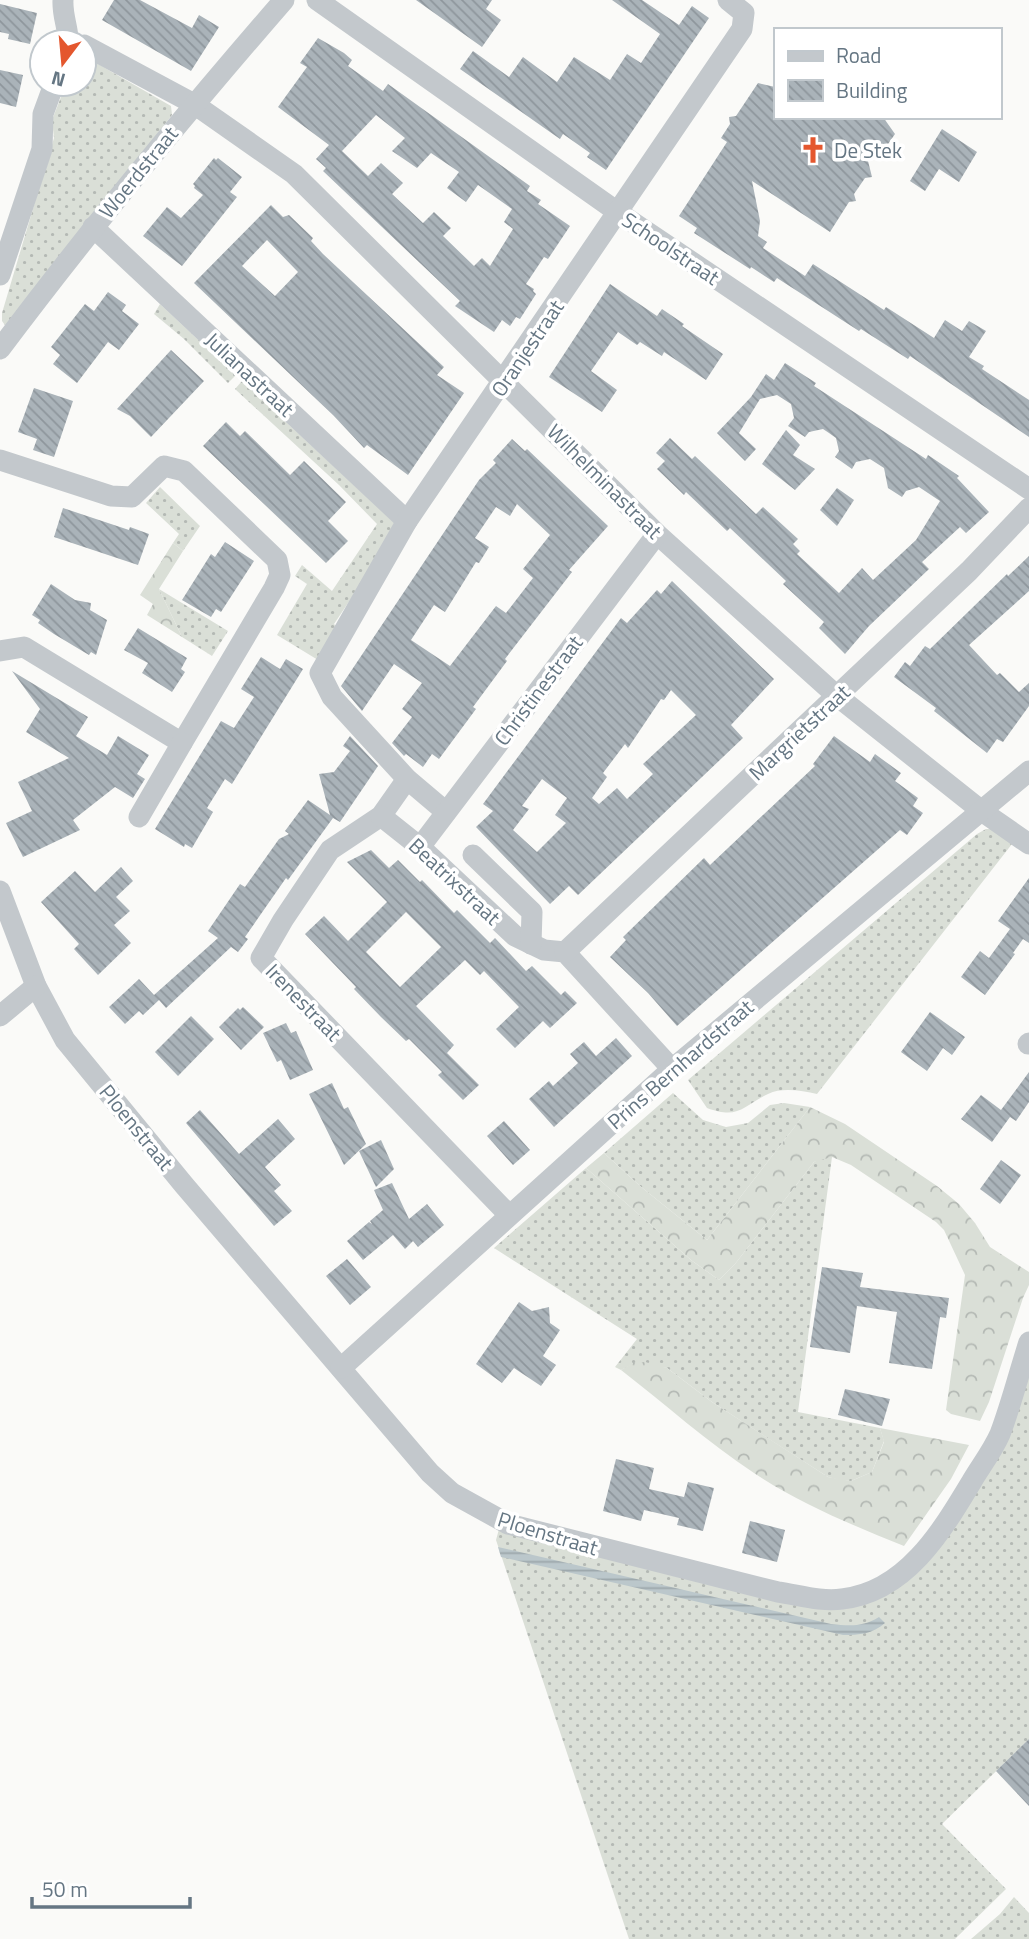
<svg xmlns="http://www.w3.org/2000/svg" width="1029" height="1939" viewBox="0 0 1029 1939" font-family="'Titillium Web',sans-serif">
	<defs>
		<pattern id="grass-dots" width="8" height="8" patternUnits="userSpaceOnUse" patternTransform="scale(1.75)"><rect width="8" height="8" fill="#dadfd7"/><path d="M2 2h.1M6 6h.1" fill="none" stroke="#b4b9b4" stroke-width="1.8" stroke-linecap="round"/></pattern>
		<pattern id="forest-crowns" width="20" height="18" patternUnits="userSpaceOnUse" patternTransform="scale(1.75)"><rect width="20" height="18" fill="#dadfd7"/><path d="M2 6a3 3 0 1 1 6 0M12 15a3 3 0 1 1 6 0" fill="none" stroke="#b4b9b4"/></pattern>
		<pattern id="water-rules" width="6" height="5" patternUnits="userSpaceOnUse" patternTransform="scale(1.75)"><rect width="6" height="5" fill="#bbc7cb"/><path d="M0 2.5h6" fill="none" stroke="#9ca6aa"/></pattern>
		<pattern id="building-back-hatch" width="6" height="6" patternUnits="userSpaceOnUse" patternTransform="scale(1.75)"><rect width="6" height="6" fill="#aab3b9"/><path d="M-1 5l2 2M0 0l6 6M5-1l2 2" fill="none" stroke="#8e969c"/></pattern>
	</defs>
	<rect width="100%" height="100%" fill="#fafaf8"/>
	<g fill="url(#grass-dots)">
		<polygon points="84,59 98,64 171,106 172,115 7,328 2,321 2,313 54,138 52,120 66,84 84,84"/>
		<polygon points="160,304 236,375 228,383 184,339 154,314"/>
		<polygon points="242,381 399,527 334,624 339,629 318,660 277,635 307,584 295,576 302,565 332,591 377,524 339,485 235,389"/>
		<polygon points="160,487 200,526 183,551 173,543 179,534 146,503"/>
		<polygon points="159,589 228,631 212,656 182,637"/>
		<path d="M986 829H992L1012 844 817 1094C802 1091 783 1087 768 1094 743 1106 739 1120 707 1108L688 1080 977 834Z"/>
		<polygon points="673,1093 703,1120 726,1127 748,1123 770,1105 784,1103 810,1107 707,1240 640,1186 604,1153"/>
		<polygon points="824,1157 832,1157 798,1412 880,1428 884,1441 872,1472 851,1481 840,1480 828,1477 772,1441 712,1402 667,1368 633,1364 621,1370 615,1367 637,1339 494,1248 586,1168 691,1260 719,1280 735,1264 814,1162"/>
		<polygon points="1029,1352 1029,1739 942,1824 1006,1889 955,1939 629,1939 496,1540 499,1529 841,1606 933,1551"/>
		<polygon points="1014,1897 1029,1913 1029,1939 971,1939 1000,1914"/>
	</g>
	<g fill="url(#forest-crowns)">
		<polygon points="173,543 183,551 159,589 182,637 147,615 153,604 140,595"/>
		<polygon points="810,1107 845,1124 937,1186 959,1204 975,1223 990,1247 1029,1272 1029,1285 1023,1298 989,1402 980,1421 951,1414 946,1410 965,1275 944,1230 936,1222 851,1165 832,1157 814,1162 735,1264 719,1280 691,1260 586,1168 604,1153 640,1186 707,1240"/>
		<path d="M645 1362 667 1368 712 1402 828 1477 851 1481 872 1472 884 1442 880 1428 969 1445 951 1479 904 1546C852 1525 801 1504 754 1473 707 1442 665 1404 621 1370L633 1363Z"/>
	</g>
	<path fill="url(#water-rules)" d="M498 1547 831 1624C850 1626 863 1627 879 1617L885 1623C872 1634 860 1635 843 1635L501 1557Z"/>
	<g fill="url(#building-back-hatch)" fill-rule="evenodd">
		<polygon points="114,0 140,0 192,28 199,15 219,27 191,71 102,20"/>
		<polygon points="416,0 492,0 486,9 501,20 482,47"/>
		<polygon points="612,0 642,0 679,25 692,6 709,18 606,170 587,157 590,153 563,134 560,139 460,69 473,51 509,77 523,57 557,82 574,57 610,80 627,54 641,63 660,34"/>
		<polygon points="0,4 37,13 30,44 8,39 9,34 0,32"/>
		<path d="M318 38 344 53 352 60 348 66 383 91 388 84 530 186 527 191 541 200 538 204 570 226 548 259 544 257 526 284 534 289 533 291 536 294 520 319 516 317 510 326 502 320 494 332 455 306 460 301 323 171 326 168 316 159 329 145 278 107 307 67 300 63ZM376 115 405 138 392 151 417 168 431 153 459 172 447 188 466 202 478 185 512 209 504 222 513 229 490 266 482 258 474 266 443 236 451 228 434 212 423 223 392 194 403 183 381 163 368 176 342 151Z"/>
		<polygon points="0,70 23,75 16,107 0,103"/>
		<polygon points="758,83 775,87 775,117 883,117 895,134 886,147 887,154 880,155 877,160 866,153 872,177 865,178 854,194 856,201 849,202 830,232 752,181 760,221 758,236 767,242 763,248 805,276 813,264 884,310 886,307 934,338 945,320 962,331 969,321 986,331 969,357 984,366 982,369 1029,400 1029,437 910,356 908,359 861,329 859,331 777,278 774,282 751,267 750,269 694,233 697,228 679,216 727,142 721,138 730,124 729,117 736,116"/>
		<polygon points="942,129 977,152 959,182 939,169 925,191 910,181"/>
		<polygon points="214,158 216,160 218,158 242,177 230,192 237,197 182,266 143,236 167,207 181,218 203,195 194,188 195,186 193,184"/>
		<path d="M271 205 283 217 289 215 313 238 311 241 323 254 444 367 437 375 464 393 408 475 367 445 364 448 333 415 194 283ZM267 240 298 272 275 296 242 266Z"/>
		<polygon points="610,284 657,316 662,309 684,324 682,326 723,354 706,380 664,352 662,356 640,342 637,345 618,332 591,371 617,390 602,412 549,377"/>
		<polygon points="108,292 126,305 122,311 139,324 119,350 108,342 77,383 53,364 60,355 51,347 85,304 94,311"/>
		<polygon points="171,350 204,381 151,437 130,416 117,409"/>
		<polygon points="785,363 816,383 814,386 926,459 928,455 959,476 957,478 989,512 966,533 960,527 922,562 929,569 869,626 845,654 819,628 824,622 783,584 786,581 730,528 727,531 686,492 684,495 657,469 665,461 656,453 670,438 692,459 695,456 756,514 763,507 798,539 793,544 800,551 797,554 839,593 862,568 873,580 916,540 940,501 919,487 906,491 902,497 888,488 884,468 870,459 856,462 852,469 835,457 839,451 836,438 829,433 823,429 809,432 805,437 788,426 794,418 791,404 777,395 760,399 739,433 756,449 745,461 717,433 751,397 766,374 774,380"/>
		<polygon points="34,388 73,401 54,457 33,450 37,439 18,432"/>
		<polygon points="226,422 240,436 245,431 290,475 304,461 346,502 328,521 348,541 326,563 203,446"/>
		<polygon points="786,430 800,445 793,455 815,469 795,490 762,464"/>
		<path d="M512 439 525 451 527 449 608 526 569 570 572 572 505 659 507 661 473 707 476 709 439 759 432 754 423 767 406 754 404 756 392 743 412 717 402 709 422 683 394 664 362 711 341 686 479 480 496 463 493 460ZM517 504 550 535 523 569 533 578 506 613 496 606 450 666 411 640 434 605 445 612 476 562 479 563 489 547 475 538 496 507 510 516Z"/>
		<polygon points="837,488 854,500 837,526 820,510"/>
		<polygon points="63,508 129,530 130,527 149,534 138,565 54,537"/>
		<polygon points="225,542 254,561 221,612 216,609 211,617 182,600 211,554 215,557"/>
		<polygon points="1029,556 1029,591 969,645 997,675 1000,673 1019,692 1029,683 1029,706 1003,742 997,739 987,753 934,711 936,708 894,677 905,662 910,666 925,646 930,649 1007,574 1008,576"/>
		<path d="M672 581 774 679 731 725 743 738 578 895 569 886 550 904 476 827 493 811 483 804 621 618 627 623 657 590 661 594ZM671 690 696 715 643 764 653 774 627 799 617 788 599 804 592 798 607 777 603 773 625 744 628 748 661 699 664 700ZM542 779 567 798 555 815 566 823 537 852 513 830 529 809 522 806Z"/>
		<polygon points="51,584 75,600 91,603 90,610 107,620 96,655 91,652 89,655 54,634 38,623 40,620 32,615"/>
		<polygon points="138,628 187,658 181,669 185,672 172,692 142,673 148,663 124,650"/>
		<polygon points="261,657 280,669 286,659 303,669 232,784 225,779 207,808 213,812 192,848 185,844 184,847 155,829 221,721 234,728 254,697 241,689"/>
		<polygon points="12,671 88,717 76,736 107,755 118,736 149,755 137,774 145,779 133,798 115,787 73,820 80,830 23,857 6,823 32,811 18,782 69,758 26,732 40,709"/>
		<polygon points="350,736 378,766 340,822 333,818 288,880 286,878 245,937 248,939 238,952 231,947 166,1008 159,1000 143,1015 139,1011 125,1024 109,1007 139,979 154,995 218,938 208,931 240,884 245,887 279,839 289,834 285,831 308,800 330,815 319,774 334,772 350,751 343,746"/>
		<polygon points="834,736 870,762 875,754 901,773 895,781 918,798 913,806 923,813 907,835 900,830 677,1026 648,993 610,957 626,940 623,937 704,858 710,865 815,766 813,764"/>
		<path d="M371 850 389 868 398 860 420 882 422 880 454 913 457 910 490 943 495 938 526 971 532 966 561 995 565 991 577 1003 550 1028 543 1021 515 1048 496 1029 519 1007 484 971 480 975 465 960 416 1006 454 1045 447 1053 479 1085 463 1100 438 1075 442 1072 409 1039 406 1041 381 1017 354 989 356 987 305 934 324 916 348 941 387 902 347 862ZM406 912 441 947 400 987 366 952Z"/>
		<polygon points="121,867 133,881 116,897 130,911 114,925 131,943 98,975 74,949 79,944 41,902 75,871 95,892"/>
		<polygon points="1029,878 1029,943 1023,939 1013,953 1015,954 985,995 961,977 980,951 989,958 1010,929 998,921"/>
		<polygon points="243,1007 264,1027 241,1050 219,1027 238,1008 240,1010"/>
		<polygon points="930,1012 965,1037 952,1055 943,1048 927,1071 901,1052"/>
		<polygon points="191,1016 214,1039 178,1076 155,1052"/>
		<polygon points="286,1023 291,1033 296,1031 313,1070 290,1080 281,1060 277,1062 263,1033"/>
		<polygon points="616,1038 632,1056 554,1127 529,1099 549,1081 553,1086 578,1063 570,1054 584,1042 596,1056"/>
		<polygon points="1029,1072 1029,1102 1016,1121 1010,1117 992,1142 961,1119 981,1095 1001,1110"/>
		<polygon points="332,1083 344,1109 348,1107 366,1144 344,1165 309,1094"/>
		<polygon points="200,1110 239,1154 278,1119 295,1139 265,1167 281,1185 274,1191 292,1211 274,1226 186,1123"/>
		<polygon points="504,1121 530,1150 513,1165 487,1136"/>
		<polygon points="381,1140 394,1169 376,1187 359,1151"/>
		<polygon points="1001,1160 1021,1175 1000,1204 980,1189"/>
		<polygon points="392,1183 409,1219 427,1204 444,1225 418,1247 413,1241 405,1249 393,1235 363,1260 347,1241 369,1222 372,1224 370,1221 383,1210 374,1190"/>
		<polygon points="347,1259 371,1287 350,1305 326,1276"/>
		<polygon points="822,1267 863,1273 860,1287 949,1298 946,1318 940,1317 932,1369 889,1363 897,1312 857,1306 850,1353 810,1347"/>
		<polygon points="519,1302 532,1311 549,1307 550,1323 560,1330 543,1356 556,1365 541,1386 514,1368 502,1383 476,1364"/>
		<polygon points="845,1389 890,1399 882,1426 838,1415"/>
		<polygon points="616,1459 654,1468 649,1489 684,1497 688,1482 714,1488 703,1531 677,1525 679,1518 644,1510 641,1521 603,1511"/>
		<polygon points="750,1521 785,1530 777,1562 742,1553"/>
		<polygon points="1029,1739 1029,1806 996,1771"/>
	</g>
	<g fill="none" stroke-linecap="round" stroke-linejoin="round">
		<g stroke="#c3c8cc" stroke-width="21">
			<path d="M63 0C62 16 69 30 68 42"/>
			<polyline points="317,0 619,213 1029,489"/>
			<polyline points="84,45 194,104 294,174 657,534 837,696 983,812 1029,844"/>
			<polyline points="93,227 407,521"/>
			<polyline points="0,275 42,149 43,114 54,84"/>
			<path d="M0 349C90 229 186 113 284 0"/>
			<polyline points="0,460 111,496 132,497 164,466 184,471 277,560 280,575 274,588 182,743 24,647 0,651"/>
			<polyline points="407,779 381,816 330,850 283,920 261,958 509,1215"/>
			<polyline points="446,812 407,779 332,697 320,673 407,521 742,29 744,13 728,0"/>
			<polyline points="381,816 420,847 515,936 544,950 565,952 672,1069"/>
			<polyline points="139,817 182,743"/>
			<polyline points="420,847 657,534"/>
			<polyline points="473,855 532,912 531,944"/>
			<path d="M0 891 36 986 65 1040 184 1185 430 1473 452 1493 508 1524 778 1592C799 1595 821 1602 842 1599 906 1592 942 1531 972 1481 981 1466 993 1450 1000 1434 1011 1405 1019 1373 1029 1342"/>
			<polyline points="565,952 969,571 1029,508"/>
			<polyline points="0,1016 36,986"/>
			<polyline points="1028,1044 1029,1043"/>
			<polyline points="341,1368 672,1069 1029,771"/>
		</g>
	</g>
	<defs>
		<symbol id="church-bare" viewBox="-9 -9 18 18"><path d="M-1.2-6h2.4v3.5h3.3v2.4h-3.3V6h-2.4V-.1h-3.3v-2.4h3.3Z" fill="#e4572e" stroke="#fff" stroke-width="2.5" paint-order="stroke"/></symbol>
	</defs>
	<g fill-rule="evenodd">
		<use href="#church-bare" x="794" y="131" width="38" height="38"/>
	</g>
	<g text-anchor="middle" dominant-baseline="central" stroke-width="7" stroke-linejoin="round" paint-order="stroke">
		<g font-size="21" fill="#657683" stroke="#fff" text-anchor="start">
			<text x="834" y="150">De Stek</text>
		</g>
		<g font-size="21" fill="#657683" stroke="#fff">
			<text transform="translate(138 172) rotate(-51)">Woerdstraat</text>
			<text transform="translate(671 248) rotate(34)">Schoolstraat</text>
			<text transform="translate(527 348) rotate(-56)">Oranjestraat</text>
			<text transform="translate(250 374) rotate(43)">Julianastraat</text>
			<text transform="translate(605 481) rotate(45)">Wilhelminastraat</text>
			<text transform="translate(538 690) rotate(-53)">Christinestraat</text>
			<text transform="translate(799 732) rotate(-43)">Margrietstraat</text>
			<text transform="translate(455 881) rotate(43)">Beatrixstraat</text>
			<text transform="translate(304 1002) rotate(46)">Irenestraat</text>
			<text transform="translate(680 1064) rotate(-41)">Prins Bernhardstraat</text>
			<text transform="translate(137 1127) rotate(51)">Ploenstraat</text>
			<text transform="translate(548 1533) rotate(17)">Ploenstraat</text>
		</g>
	</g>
	<rect x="774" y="28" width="228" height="91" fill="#ffffff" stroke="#c1c8cd" stroke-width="2"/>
	<rect x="788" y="51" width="35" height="10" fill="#c3c8cc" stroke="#c1c8cd" stroke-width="2"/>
	<text x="836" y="63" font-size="21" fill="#657683">Road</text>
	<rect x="788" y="80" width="35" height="21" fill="url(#building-back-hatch)" stroke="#c1c8cd" stroke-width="2"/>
	<text x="836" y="98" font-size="21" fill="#657683">Building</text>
	<g transform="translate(63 63) rotate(196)"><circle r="33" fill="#ffffff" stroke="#c1c8cd" stroke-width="2"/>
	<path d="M0-5L12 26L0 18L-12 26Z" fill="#e4572e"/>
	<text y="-10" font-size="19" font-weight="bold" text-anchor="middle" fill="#657683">N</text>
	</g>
	<path d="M32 1897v10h158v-10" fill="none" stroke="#657683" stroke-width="3.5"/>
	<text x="42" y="1897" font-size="21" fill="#657683" stroke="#ffffff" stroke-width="5" paint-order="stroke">50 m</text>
</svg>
